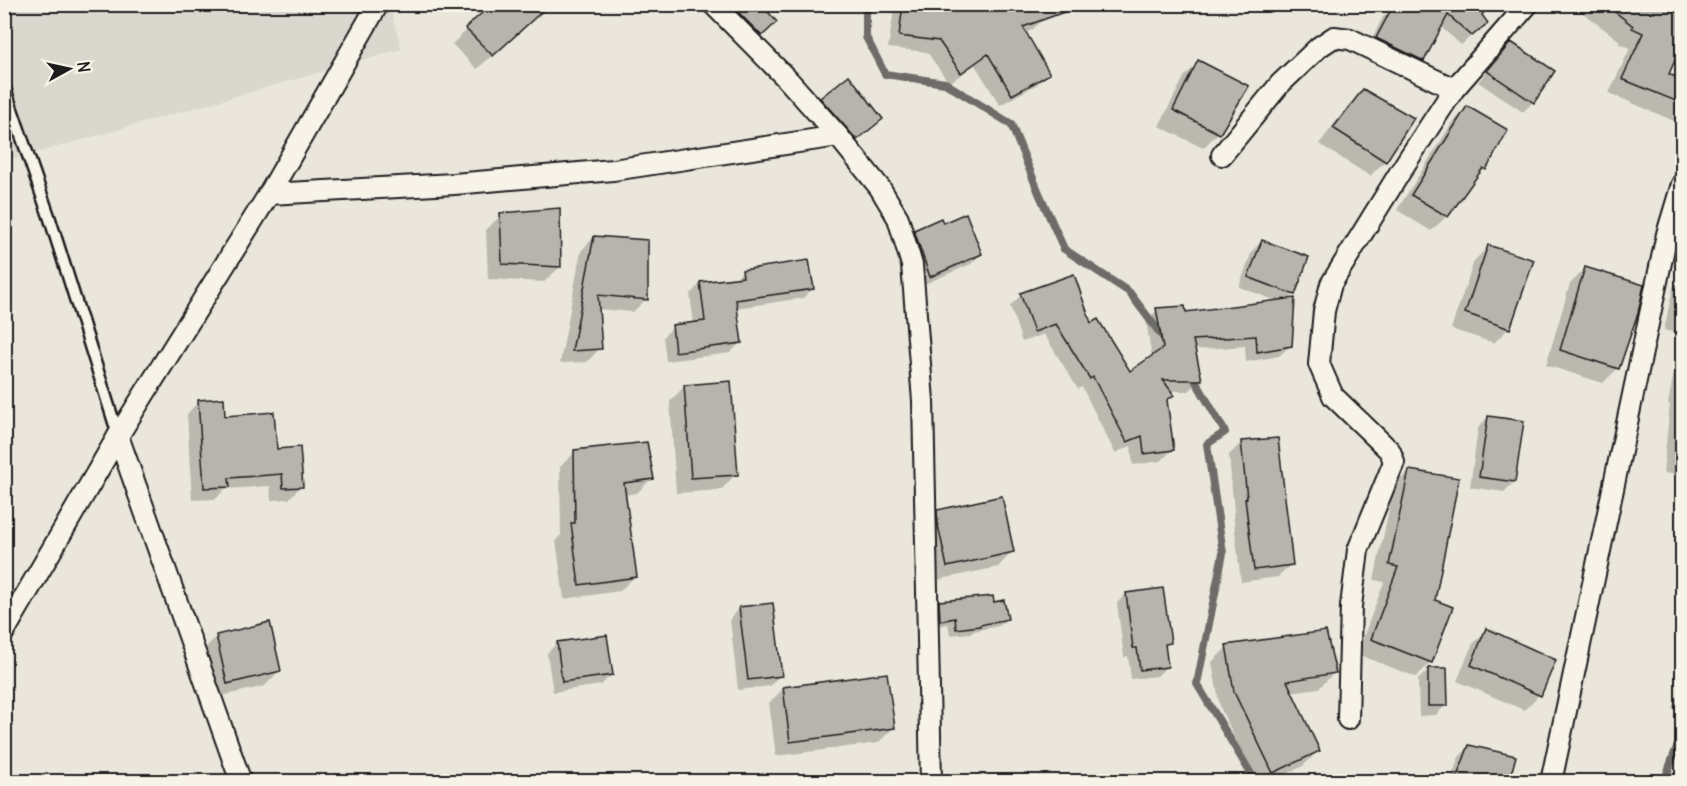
<svg xmlns="http://www.w3.org/2000/svg" width="1687" height="786" viewBox="0 0 1687 786" font-family="Delius,sans-serif">
	<rect width="100%" height="100%" fill="#eae6dc"/>
	<filter id="ink" filterUnits="userSpaceOnUse"><feTurbulence type="fractalNoise" baseFrequency=".0167" numOctaves="2"/><feDisplacementMap in="SourceGraphic" scale="12" xChannelSelector="R" yChannelSelector="G"/><feConvolveMatrix kernelMatrix="1 2 1 2 8 2 1 2 1" color-interpolation-filters="sRGB"/></filter>
	<g filter="url(#ink)">
		<polygon fill="#dad7ce" points="5,5 389,5 402,49 29,155 5,161"/>
		<g fill="#0003">
			<polygon points="494,4 549,4 477,69 452,44"/>
			<polygon points="721,4 759,4 775,22 751,45"/>
			<polygon points="895,4 1041,4 1044,18 1032,30 1025,33 1048,74 1036,85 1000,105 975,65 949,83 927,52 888,48"/>
			<polygon points="1571,4 1682,4 1667,75 1682,82 1682,113 1674,121 1609,93 1630,48 1618,43 1620,41"/>
			<polygon points="1393,7 1480,15 1476,32 1461,45 1440,26 1423,60 1413,71 1367,49 1383,17"/>
			<polygon points="1511,44 1553,72 1533,102 1523,112 1478,82"/>
			<polygon points="1199,62 1247,87 1218,133 1203,148 1159,126 1184,77"/>
			<polygon points="1363,91 1385,161 1370,176 1319,144 1348,106"/>
			<polygon points="821,99 881,119 846,149 811,109"/>
			<polygon points="1467,108 1506,130 1485,169 1470,184 1447,216 1431,231 1397,210 1452,123"/>
			<polygon points="501,215 560,267 544,282 488,279 486,230"/>
			<polygon points="943,225 981,254 971,264 920,286 905,241 915,231"/>
			<polygon points="594,237 646,299 633,312 598,309 600,348 587,362 560,363 581,251"/>
			<polygon points="1262,241 1294,294 1288,300 1291,345 1279,356 1246,362 1245,346 1194,350 1201,379 1189,391 1169,391 1172,395 1166,401 1173,449 1161,461 1133,465 1131,446 1115,453 1082,387 1078,389 1044,334 1022,342 1010,306 1021,295 1090,326 1130,374 1152,358 1146,321 1157,310 1185,313 1277,301 1239,287 1252,251"/>
			<polygon points="1489,246 1509,328 1494,343 1451,329 1474,261"/>
			<polygon points="1585,269 1618,368 1603,383 1546,365 1570,284"/>
			<polygon points="743,271 813,288 803,298 736,308 740,343 730,353 666,361 663,337 673,327 694,324 690,294 700,284 735,279"/>
			<polygon points="1682,277 1682,475 1663,473 1670,404 1668,404 1681,334 1664,330 1673,287"/>
			<polygon points="685,386 736,474 721,490 676,493 670,401"/>
			<polygon points="199,401 275,451 301,486 289,499 271,500 270,486 225,489 216,499 192,500 187,414"/>
			<polygon points="1488,417 1514,482 1504,492 1470,487 1478,428"/>
			<polygon points="1242,442 1291,564 1278,577 1241,582 1233,513 1234,512 1229,455"/>
			<polygon points="575,452 652,478 637,493 624,495 635,576 620,591 564,599 556,540 561,535 560,467"/>
			<polygon points="1409,471 1433,601 1431,662 1416,677 1357,654 1384,582 1374,580 1394,486"/>
			<polygon points="938,511 1013,551 998,567 932,581 923,526"/>
			<polygon points="1126,594 1169,643 1164,648 1166,667 1157,676 1131,679 1128,656 1124,657 1117,603"/>
			<polygon points="940,603 993,603 1006,619 999,626 974,631 971,633 950,635 948,624 933,627 933,610"/>
			<polygon points="740,608 780,675 770,686 738,690 730,619"/>
			<polygon points="1487,630 1554,661 1539,695 1524,710 1457,681 1472,645"/>
			<polygon points="217,636 280,670 265,686 213,698 202,651"/>
			<polygon points="557,643 611,675 601,685 553,692 547,653"/>
			<polygon points="1227,647 1334,673 1319,688 1290,692 1318,751 1303,766 1270,782 1256,782 1220,707 1212,662"/>
			<polygon points="1428,670 1446,705 1436,715 1419,716 1418,680"/>
			<polygon points="1682,684 1682,713 1672,708"/>
			<polygon points="784,688 893,728 878,743 776,756 769,703"/>
			<polygon points="1470,746 1507,782 1450,782 1459,757"/>
			<polygon points="283,775 334,780 334,782 277,782"/>
		</g>
		<g fill="none" stroke-linecap="round" stroke-linejoin="round">
			<g stroke="#6d6c68" stroke-width="8">
				<polyline points="866,4 866,37 885,74 945,83 1011,124 1039,193 1064,249 1129,292 1166,341"/>
				<polyline points="1190,371 1225,432 1207,444 1223,553 1197,684 1256,782"/>
				<polyline points="1664,782 1677,747 1682,743"/>
			</g>
		</g>
		<g fill="#b6b4ac" stroke="#1c1c1c" stroke-width="1.5">
			<polygon points="492,4 550,4 493,56 465,28"/>
			<polygon points="730,4 761,4 777,22 762,36"/>
			<polygon points="903,4 1078,4 1078,7 1023,27 1050,74 1012,95 988,54 961,73 939,41 899,36"/>
			<polygon points="1394,4 1489,4 1482,15 1488,23 1472,36 1448,15 1424,61 1376,38"/>
			<polygon points="1605,4 1683,4 1683,42 1669,74 1683,80 1683,104 1622,79 1643,33 1632,28 1633,26"/>
			<polygon points="1511,42 1555,71 1534,103 1487,71"/>
			<polygon points="1198,60 1249,86 1220,134 1173,110"/>
			<polygon points="849,75 883,119 857,140 820,98"/>
			<polygon points="1363,89 1414,118 1386,162 1333,128"/>
			<polygon points="1467,106 1508,130 1486,170 1483,168 1448,217 1411,195"/>
			<polygon points="560,208 561,267 502,264 500,213"/>
			<polygon points="966,213 982,254 930,277 914,230 941,218 943,223"/>
			<polygon points="594,236 648,240 648,300 598,295 602,349 572,351"/>
			<polygon points="1262,240 1309,257 1295,295 1248,277"/>
			<polygon points="1488,245 1534,260 1510,329 1465,313"/>
			<polygon points="809,260 814,289 736,300 742,343 675,352 672,325 705,321 700,282 743,277 742,270"/>
			<polygon points="1585,267 1644,285 1638,313 1619,369 1560,350"/>
			<polygon points="1074,274 1091,323 1098,319 1130,371 1163,348 1156,308 1185,306 1186,312 1295,298 1292,346 1257,352 1256,336 1193,340 1202,380 1163,380 1174,395 1167,400 1174,450 1144,454 1142,436 1127,442 1093,377 1090,379 1056,324 1034,332 1020,293"/>
			<polygon points="731,381 738,475 691,478 684,385"/>
			<polygon points="224,398 225,416 274,412 277,449 300,447 303,487 283,488 282,474 229,478 230,487 204,488 198,400"/>
			<polygon points="1488,416 1524,421 1515,482 1479,477"/>
			<polygon points="1278,438 1293,565 1254,570 1245,499 1247,498 1241,441"/>
			<polygon points="647,442 654,479 624,483 637,577 579,585 571,523 575,523 574,450"/>
			<polygon points="1409,470 1459,478 1435,600 1453,607 1432,663 1371,639 1398,567 1389,565"/>
			<polygon points="1002,496 1014,552 947,567 938,525 937,510"/>
			<polygon points="1163,588 1171,643 1165,644 1168,667 1140,670 1137,648 1133,648 1126,593"/>
			<polygon points="993,596 994,602 1004,600 1008,619 980,625 980,626 956,629 955,618 940,621 939,601"/>
			<polygon points="773,603 782,676 748,680 739,607"/>
			<polygon points="270,622 281,671 227,684 216,635"/>
			<polygon points="1486,628 1556,660 1541,696 1471,665"/>
			<polygon points="1326,631 1336,673 1287,681 1320,751 1273,773 1234,692 1226,645"/>
			<polygon points="607,635 613,675 562,682 557,642"/>
			<polygon points="1428,668 1447,668 1448,706 1428,706"/>
			<polygon points="887,673 895,728 790,742 783,687"/>
			<polygon points="1469,745 1516,756 1509,782 1455,782"/>
		</g>
		<g fill="none" stroke-linecap="round" stroke-linejoin="round">
			<defs>
				<polyline id="lane" points="4,86 50,219 118,435"/>
				<g id="street">
					<polyline points="713,4 789,81 838,136 880,188 898,218 912,265 923,401 931,782"/>
					<polyline points="1222,155 1280,84 1319,47 1334,37 1350,39 1454,89"/>
					<polyline points="269,194 454,184 613,170 838,136"/>
					<polyline points="118,436 241,782"/>
					<polyline points="4,632 118,436 269,194 378,4"/>
					<polyline points="1348,719 1351,606 1358,550 1394,462 1390,451 1333,396 1319,364 1324,311 1331,284 1407,161 1454,89 1528,4"/>
					<polyline points="1551,782 1667,234 1682,184"/>
				</g>
			</defs>
			<use href="#lane" stroke="#1c1c1c" stroke-width="15"/>
			<use href="#street" stroke="#1c1c1c" stroke-width="24"/>
			<use href="#lane" stroke="#f7f3e8" stroke-width="10"/>
			<use href="#street" stroke="#f7f3e8" stroke-width="20"/>
		</g>
	</g>
	<rect width="1687" height="786" fill="none" stroke="#f7f3e8" stroke-width="24"/>
	<rect x="12" y="12" width="1663" height="762" fill="none" stroke="#1c1c1c" stroke-width="2" filter="url(#ink)"/>
	<g transform="translate(69 69) rotate(82)" stroke="#f7f3e8" stroke-width="4.5" paint-order="stroke">
	<path d="M0-4.5L10 22L0 15L-10 22Z" fill="#1c1c1c"/>
	<text y="-9" font-size="16" font-weight="bold" text-anchor="middle" fill="#1c1c1c">N</text>
	</g>
</svg>
